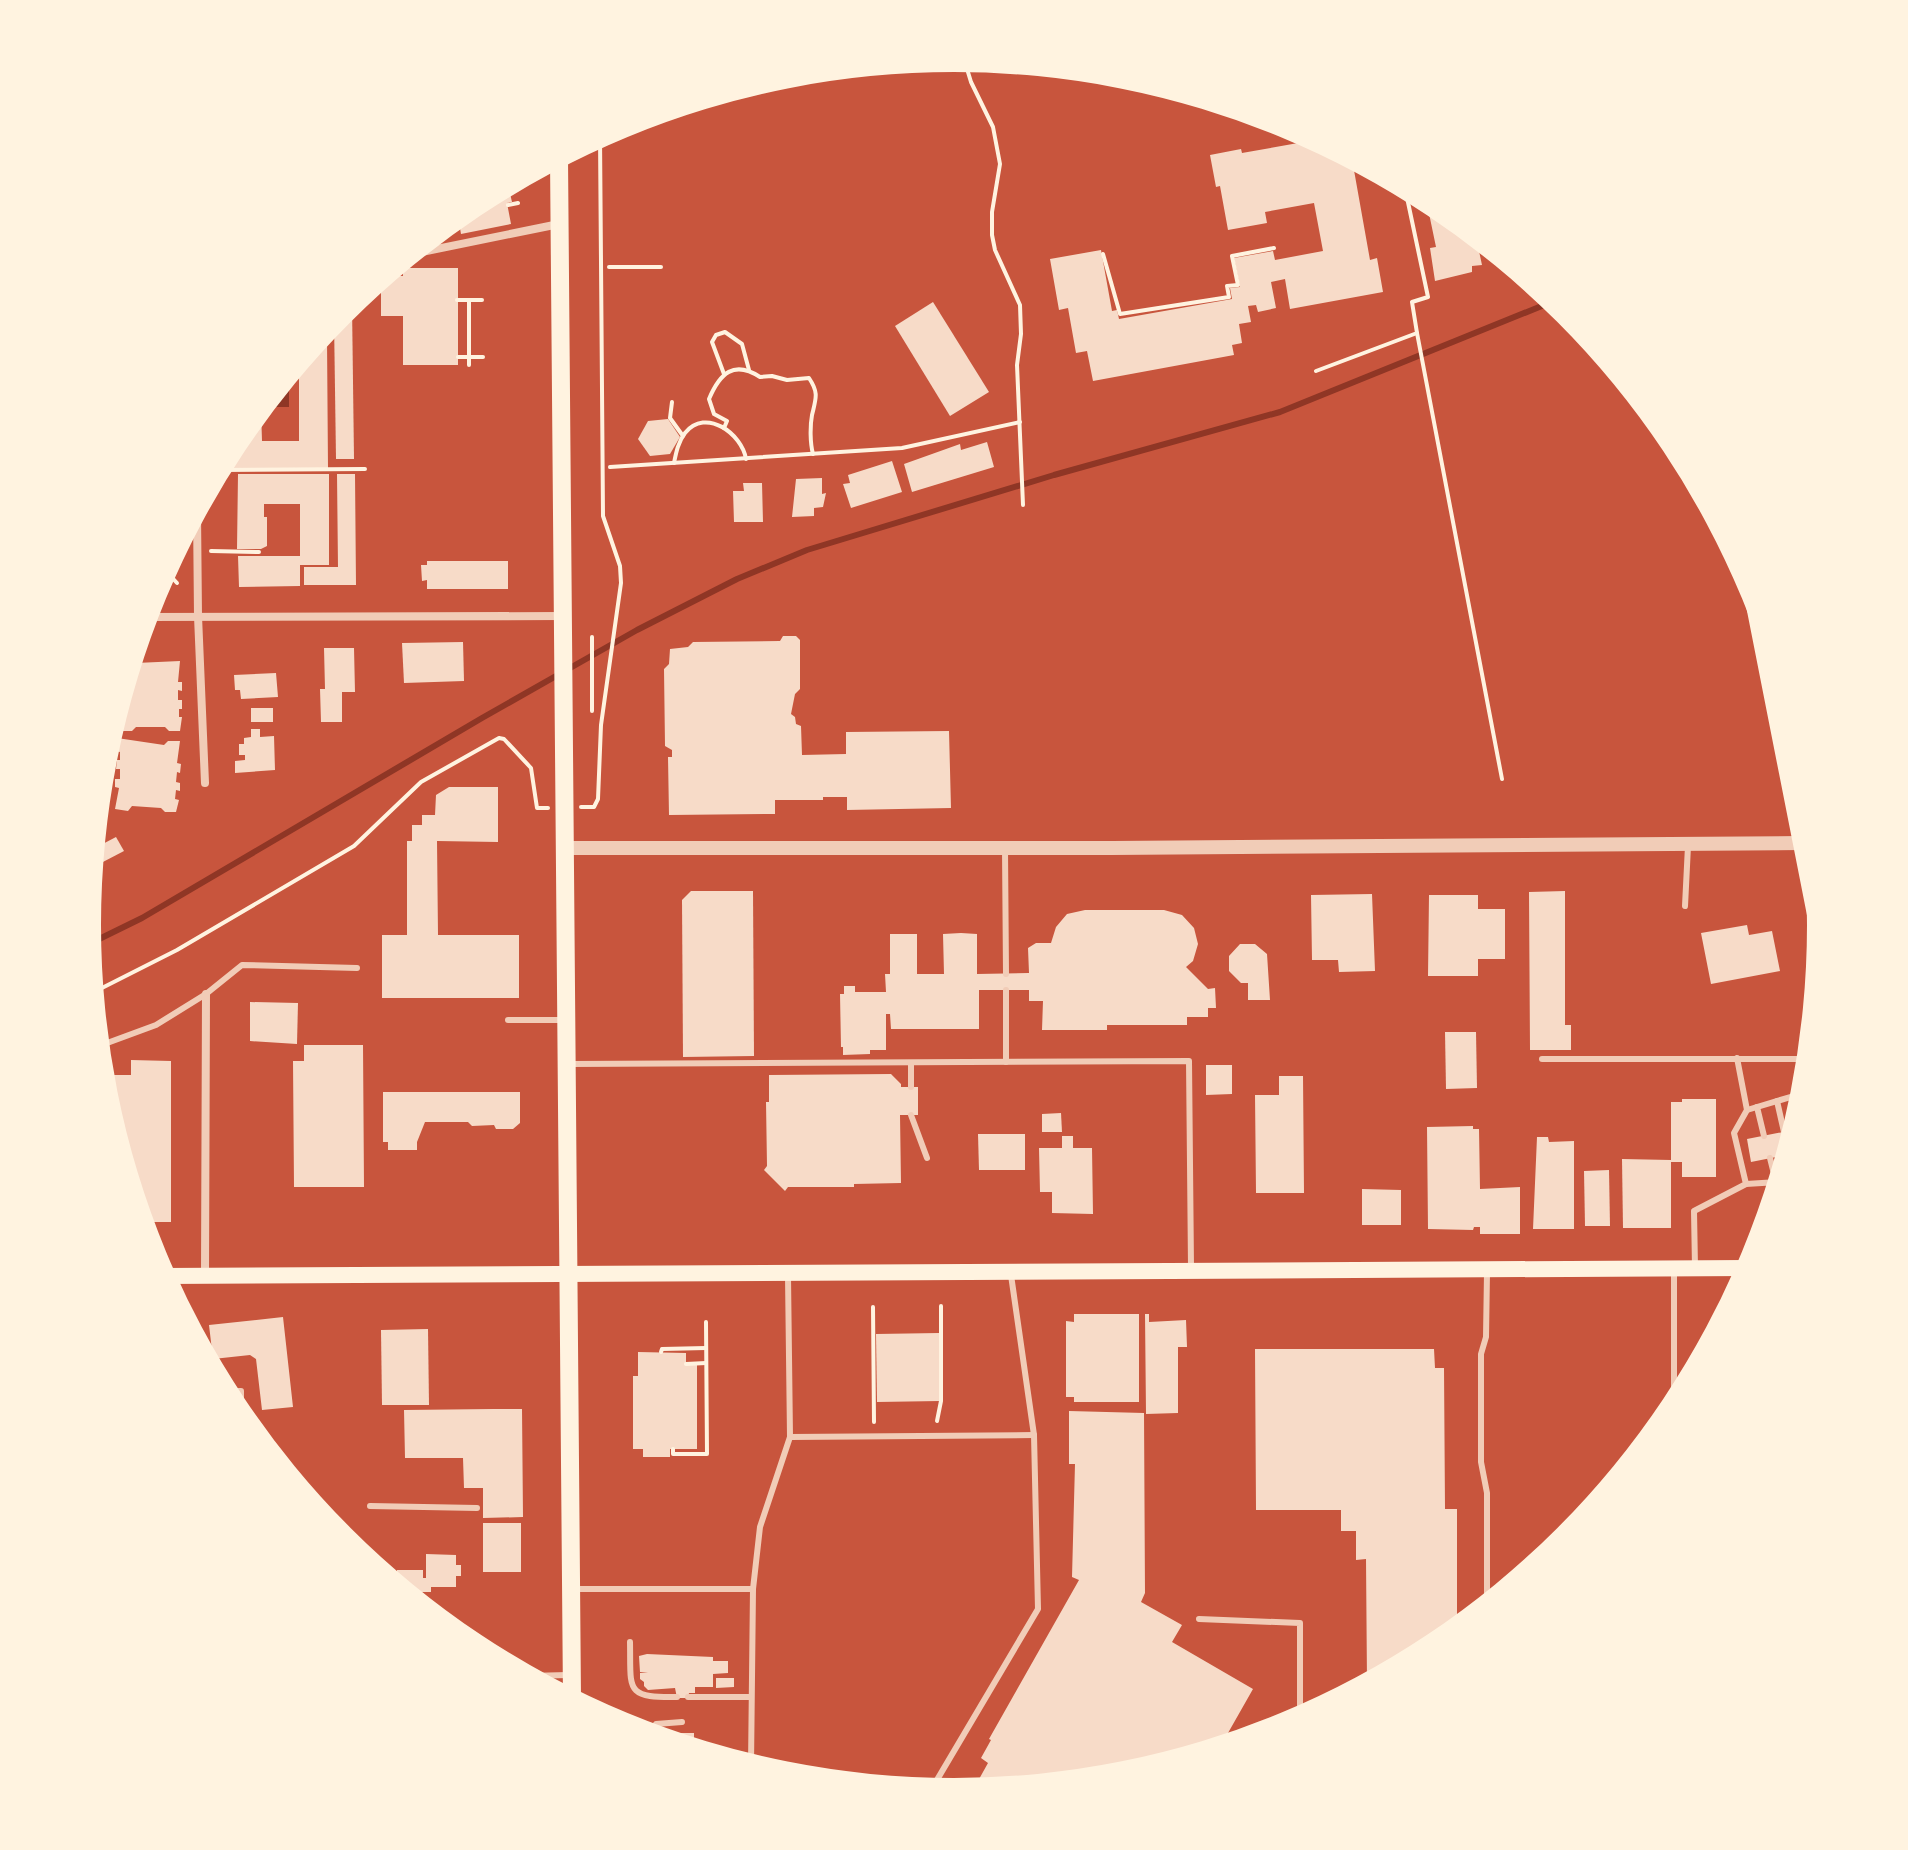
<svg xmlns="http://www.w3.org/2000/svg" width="1908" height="1850" viewBox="0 0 1908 1850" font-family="Helvetica,sans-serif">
	<rect width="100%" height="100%" fill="#c8553d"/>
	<polygon fill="#8f3625" points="289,375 289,407 273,407 273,395"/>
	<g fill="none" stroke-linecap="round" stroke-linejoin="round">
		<polyline stroke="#8f3625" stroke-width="6" points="89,944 142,918 482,718 637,630 737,579 807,550 1054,475 1280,412 1554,301"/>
	</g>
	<g fill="#f7dbc8">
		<polygon points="1315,140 1320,142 1323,155 1339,153 1352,159 1370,260 1377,258 1383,292 1290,309 1285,279 1271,282 1276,308 1258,312 1256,305 1248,306 1251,322 1239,324 1242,343 1232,345 1234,355 1093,381 1087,351 1076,353 1068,308 1059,310 1050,259 1101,250 1112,311 1117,310 1119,319 1232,299 1230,288 1240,287 1234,258 1273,251 1275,260 1323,251 1314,203 1265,212 1267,223 1228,230 1220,186 1216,187 1210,155 1241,149 1242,153"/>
		<polygon points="508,185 512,202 507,203 511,224 461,234 458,216 473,204"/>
		<polygon points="1426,199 1476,237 1482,265 1472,266 1472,272 1435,281 1430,248 1436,247"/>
		<polygon points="403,268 458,268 458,365 403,365 403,316 381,316 381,279 385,276 403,276"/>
		<polygon points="933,302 989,392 950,416 895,326"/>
		<polygon points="349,305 352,305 354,459 336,459 334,320"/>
		<polygon points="319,339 327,339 328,469 233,469 233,443 261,409 262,441 299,441 299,364"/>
		<polygon points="668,419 680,437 670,454 650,456 638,439 648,421"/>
		<polygon points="987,442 994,467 912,492 904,464 960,444 961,450"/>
		<polygon points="892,461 902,492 851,508 843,484 850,483 848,475"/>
		<polygon points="238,474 329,474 329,565 300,565 300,586 239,587 238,556 300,556 300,504 264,504 264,517 267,517 267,546 261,549 237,549"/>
		<polygon points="337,474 355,474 356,585 304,585 304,567 338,567"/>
		<polygon points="822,478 822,494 826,493 823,507 814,508 814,516 792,517 796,479"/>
		<polygon points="743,483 762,483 763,522 734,522 733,491 744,491"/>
		<polygon points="427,561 508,561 508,589 427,589 427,580 422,581 421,565 427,565"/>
		<polygon points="783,636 796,636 800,640 800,689 795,694 791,714 795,717 796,724 801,726 802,755 846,754 846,732 949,731 951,808 847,810 847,797 823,797 823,800 775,800 775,814 669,815 668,757 672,757 672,750 665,746 664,669 669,664 670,649 688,647 693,642 780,641"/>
		<polygon points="463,642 464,681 404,683 402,643"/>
		<polygon points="324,648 354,648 355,692 342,692 342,722 321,722 320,689 325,689"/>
		<polygon points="133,660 136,663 180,661 178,682 182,682 182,691 178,690 178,700 182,700 182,709 179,709 179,717 182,717 180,731 169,731 165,727 136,727 132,731 119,731 118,718 121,717 121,709 118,709"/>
		<polygon points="276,673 278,697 241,699 240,690 235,690 234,675"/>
		<rect x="251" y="708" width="22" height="14"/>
		<polygon points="251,729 260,729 260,737 274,736 275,770 235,773 235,761 245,760 245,755 239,755 239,744 244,744 244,738 251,737"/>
		<polygon points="117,738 164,745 168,741 180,741 177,763 181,764 180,773 177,772 176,782 180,783 180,791 176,790 175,799 179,800 176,812 165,812 161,808 132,806 128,811 115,809 119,788 115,787 115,779 120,779 120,769 116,769 117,760 120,760 120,752 116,751"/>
		<polygon points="449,787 498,787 498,842 437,841 438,935 519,935 519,998 382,998 382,935 407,935 407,841 412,841 412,825 422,825 422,815 435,815 436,795"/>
		<polygon points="116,837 124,851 101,863 95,848"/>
		<polygon points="691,891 753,891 754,1056 683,1057 682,900"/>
		<polygon points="1565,891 1565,1025 1571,1025 1571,1050 1530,1050 1529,892"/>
		<polygon points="1372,894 1375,971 1339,972 1338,960 1312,960 1311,895"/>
		<polygon points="1429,895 1478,895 1478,909 1505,909 1505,959 1478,959 1478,976 1428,976"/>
		<polygon points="1085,910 1164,910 1182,915 1194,928 1198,944 1193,961 1186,967 1208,989 1215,988 1216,1008 1208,1008 1208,1017 1187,1017 1187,1025 1107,1025 1107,1030 1042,1030 1043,1001 1029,1001 1029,990 979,990 979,1029 891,1029 890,1014 886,1014 886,1050 870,1050 870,1054 843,1055 843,1047 841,1047 840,994 844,994 844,986 855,986 855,992 886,992 885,974 890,974 890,934 917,934 917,974 944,974 943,934 961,933 977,934 977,974 1029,973 1028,948 1036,943 1051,943 1056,927 1067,914"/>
		<polygon points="1747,925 1749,935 1772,931 1780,971 1711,984 1701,933"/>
		<polygon points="1240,944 1255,944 1267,954 1270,1000 1248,1000 1248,983 1241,983 1229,971 1229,956"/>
		<polygon points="250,1002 298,1003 297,1044 250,1041"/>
		<polygon points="1445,1032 1476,1032 1477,1088 1446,1089"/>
		<polygon points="304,1045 363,1045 364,1187 294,1187 293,1061 304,1061"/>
		<polygon points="131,1060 171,1061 171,1222 142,1222 105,1100 105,1075 131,1075"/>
		<polygon points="1206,1065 1232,1065 1232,1094 1206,1095"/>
		<polygon points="891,1074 901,1084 901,1087 918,1087 918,1115 900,1115 901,1183 854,1184 854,1187 788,1187 785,1191 764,1170 767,1166 766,1102 769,1102 769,1075"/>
		<polygon points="1279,1076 1303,1076 1304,1193 1256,1193 1255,1095 1279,1095"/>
		<polygon points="383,1092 520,1092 520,1123 513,1129 496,1129 494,1125 472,1126 468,1122 425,1122 417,1142 417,1150 388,1150 388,1142 383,1142"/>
		<polygon points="1682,1099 1716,1099 1716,1177 1682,1177 1682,1162 1671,1162 1671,1102 1682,1102"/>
		<polygon points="1061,1113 1062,1132 1042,1132 1042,1114"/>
		<polygon points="1473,1126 1473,1129 1479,1129 1480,1189 1520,1187 1520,1234 1480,1234 1480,1227 1474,1227 1473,1230 1428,1229 1427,1127"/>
		<polygon points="1793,1130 1786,1155 1751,1162 1747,1139"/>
		<polygon points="978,1134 1025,1134 1025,1170 979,1170"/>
		<polygon points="1062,1136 1073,1136 1073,1148 1092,1148 1093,1214 1052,1213 1052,1192 1040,1192 1039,1148 1062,1148"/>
		<polygon points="1537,1137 1548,1137 1549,1142 1574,1141 1574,1229 1533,1229"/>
		<polygon points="1622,1159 1671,1160 1671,1228 1623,1228"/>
		<polygon points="1609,1170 1610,1226 1585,1226 1584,1171"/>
		<polygon points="1362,1189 1401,1190 1401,1225 1362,1225"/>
		<polygon points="1074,1314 1139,1314 1139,1402 1074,1402 1074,1397 1066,1397 1066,1321 1074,1322"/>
		<polygon points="1145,1314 1149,1314 1149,1322 1186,1320 1187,1347 1178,1347 1178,1413 1146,1414"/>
		<polygon points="283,1317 293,1407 262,1410 256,1359 250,1355 213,1359 209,1325"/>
		<polygon points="428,1329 429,1405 382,1405 381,1330"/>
		<polygon points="939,1333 940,1401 877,1402 876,1334"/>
		<polygon points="1255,1349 1434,1349 1435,1368 1444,1368 1445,1509 1457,1509 1457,1629 1435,1646 1367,1683 1366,1559 1356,1560 1356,1531 1341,1531 1341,1510 1256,1510"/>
		<polygon points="638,1352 686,1353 686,1365 697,1365 697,1449 670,1449 670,1457 643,1457 643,1449 633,1449 633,1376 638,1376"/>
		<polygon points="493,1409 522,1409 523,1517 483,1518 483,1488 464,1488 463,1458 405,1458 404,1410"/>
		<polygon points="1069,1411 1144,1413 1145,1593 1141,1602 1182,1625 1172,1642 1253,1689 1228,1733 1240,1740 1123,1775 973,1790 988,1763 981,1758 991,1740 989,1739 1079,1580 1072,1577 1075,1464 1069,1464"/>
		<rect x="483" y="1523" width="38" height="49"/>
		<polygon points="426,1554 456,1555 456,1565 461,1565 461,1576 456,1576 456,1587 431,1587 431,1592 406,1592 397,1584 397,1570 423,1570 423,1578 426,1578"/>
		<polygon points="647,1654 713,1657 713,1661 728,1661 728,1673 713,1674 713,1687 695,1687 695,1693 689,1693 688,1698 677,1698 675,1688 648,1690 644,1686 644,1682 640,1679 640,1673 648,1672 640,1672 639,1656"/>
		<polygon points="716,1678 734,1678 734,1687 716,1688"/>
		<polygon points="647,1733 694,1733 694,1748"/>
	</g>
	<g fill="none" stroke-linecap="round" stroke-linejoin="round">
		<g stroke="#fff3e0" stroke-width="4">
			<polyline points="964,59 971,82 993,127 1000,164 992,212 992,235 995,250 1020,305 1021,334 1017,365 1023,505"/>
			<polyline points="508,205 518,203"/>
			<polyline points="1103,254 1120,314 1229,297 1227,286 1238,285 1232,256 1274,248"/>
			<polyline points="609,267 661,267"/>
			<polyline points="457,300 482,300"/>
			<polyline points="469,300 469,365"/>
			<polyline points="1417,333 1502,779"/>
			<polyline points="458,357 483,357"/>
			<polyline points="1316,371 1417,333 1412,302 1428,297 1405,188"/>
			<polyline points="724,374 712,342 716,335 725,332 742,344 749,370"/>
			<polyline points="672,402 670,418 683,436"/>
			<path d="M724 428 727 421 714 414 709 399C720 373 734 360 760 377L772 376 787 380 809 378C819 393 816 398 812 415 810 426 810 443 813 454"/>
			<path d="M674 463C676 453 678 442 685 433 706 407 742 434 746 459"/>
			<polyline points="610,467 902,448 1020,422"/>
			<polyline points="220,470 365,469"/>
			<polyline points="211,551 259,552"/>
			<polyline points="173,557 180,557"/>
			<polyline points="165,570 177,583"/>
			<polyline points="592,637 592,711"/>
			<polyline points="581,807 594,807 598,799 601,725 621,583 620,566 603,516 600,136"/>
			<polyline points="94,992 177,950 354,846 421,782 499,738 504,739 531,768 537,808 548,808"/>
			<polyline points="873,1307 874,1422"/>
			<polyline points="661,1352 662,1349 706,1348"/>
			<polyline points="686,1364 706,1363"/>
			<polyline points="937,1421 941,1401 941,1306"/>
			<polyline points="673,1449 673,1454 707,1454 706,1322"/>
		</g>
		<g stroke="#f1ccb7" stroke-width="6">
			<polyline points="1005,849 1006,974"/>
			<polyline points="1685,906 1688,846"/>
			<polyline points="1006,990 1006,1062"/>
			<polyline points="508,1020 563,1020"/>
			<polyline points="99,1046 156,1025 206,994 242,965 357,968"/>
			<polyline points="1542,1059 1808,1059"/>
			<polyline points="911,1063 911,1087"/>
			<polyline points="570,1064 1189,1061 1191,1267"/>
			<polyline points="1793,1097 1798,1117"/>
			<polyline points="1777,1101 1784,1132"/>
			<polyline points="1757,1107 1764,1136"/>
			<polyline points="1747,1110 1804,1093"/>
			<polyline points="911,1115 927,1158"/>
			<polyline points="1770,1158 1776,1182"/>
			<polyline points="1746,1184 1778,1182"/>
			<polyline points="1695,1268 1694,1211 1746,1184 1734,1133 1747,1110 1737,1058"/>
			<polyline points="788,1276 790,1437"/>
			<polyline points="225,1391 241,1391 241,1416"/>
			<polyline points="1674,1408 1674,1271"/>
			<polyline points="370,1506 477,1508"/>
			<polyline points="573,1589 753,1589"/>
			<polyline points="1487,1604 1487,1493 1481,1462 1481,1354 1486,1337 1487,1273"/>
			<polyline points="1199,1619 1300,1623 1300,1718"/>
			<path d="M630 1642C631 1690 624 1698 677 1697"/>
			<polyline points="528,1676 568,1675"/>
			<polyline points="688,1697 751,1697"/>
			<polyline points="652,1733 656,1724 682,1722"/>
			<polyline points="751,1765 753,1589 760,1527 790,1437 1034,1435"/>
			<polyline points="931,1790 1038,1609 1034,1435 1011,1275"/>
		</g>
		<g stroke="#f1ccb7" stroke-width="8">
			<polyline points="412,254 559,224"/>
			<polyline points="197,512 198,616 205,783"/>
			<polyline points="146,617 562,616"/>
			<polyline points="205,1276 206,994"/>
			<polyline points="175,1277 176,1299"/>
		</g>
		<polyline stroke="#f1ccb7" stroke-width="14" points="566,848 1112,848 1801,843"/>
		<g stroke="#fff3e0" stroke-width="16">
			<polyline points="1750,585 1820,940"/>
			<polyline points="163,1276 1749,1268"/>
		</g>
		<polyline stroke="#fff3e0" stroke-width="18" points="559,158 572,1699"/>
	</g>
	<path d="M0 0H1908V1850H0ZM101 925a853 853 0 1 1 1706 0a853 853 0 1 1-1706 0Z" fill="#fff3e0" fill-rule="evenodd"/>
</svg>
